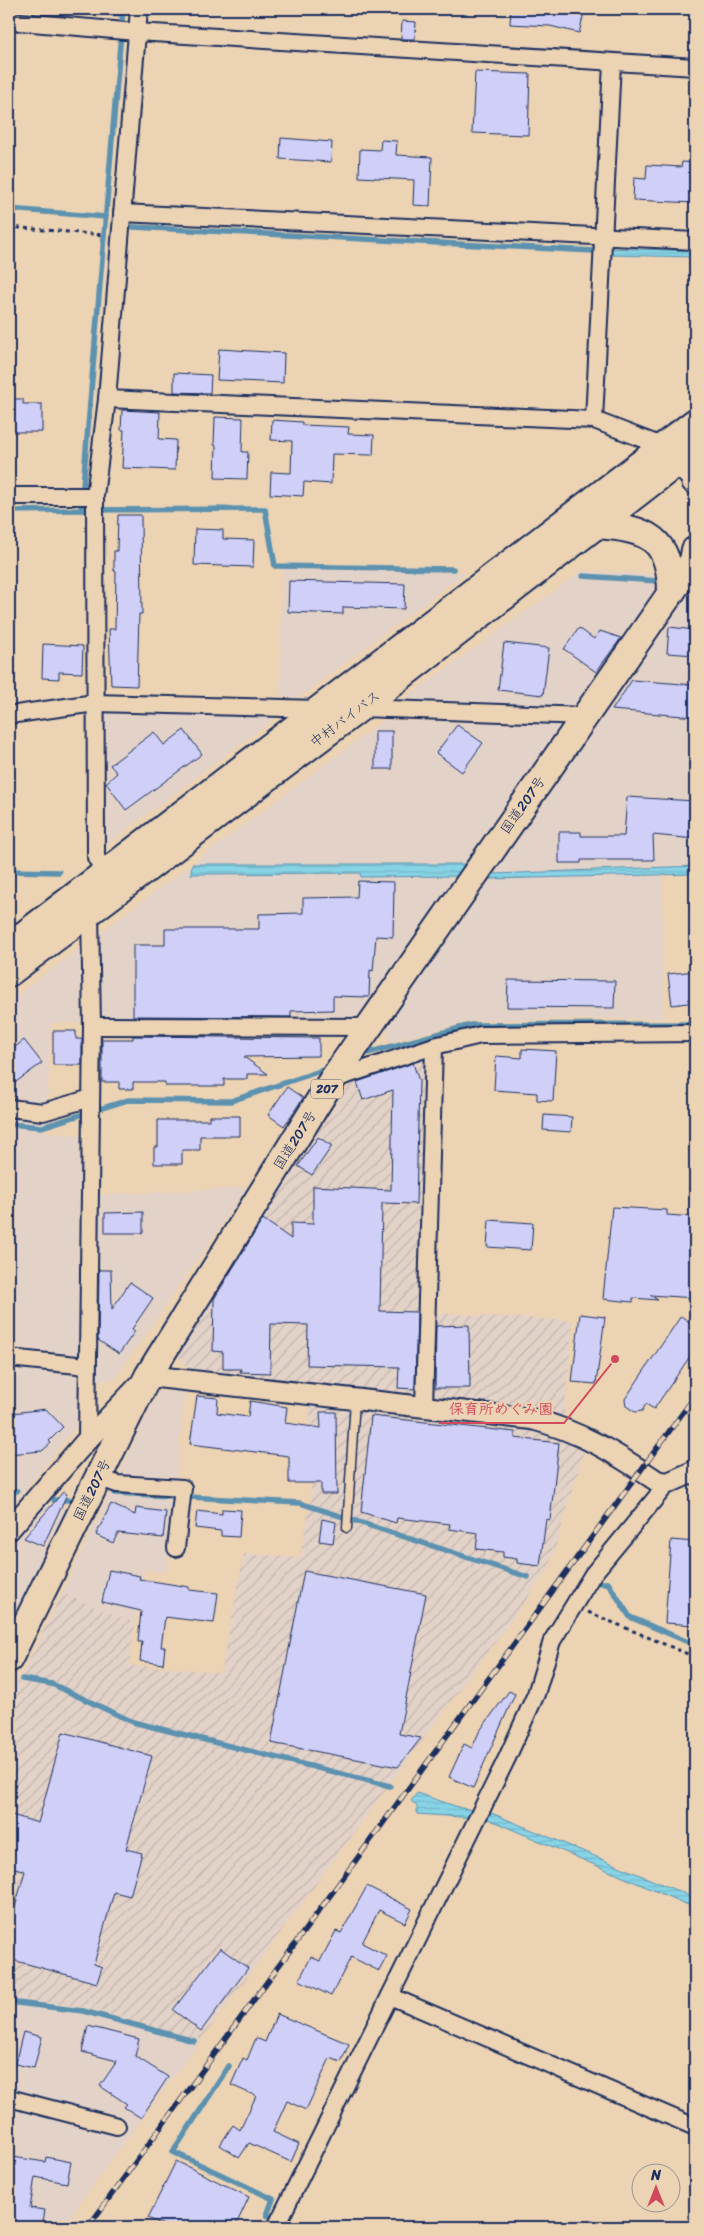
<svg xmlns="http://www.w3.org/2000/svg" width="704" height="2236" viewBox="0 0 704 2236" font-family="Sriracha,'Klee One',sans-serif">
	<defs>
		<pattern id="industrial-furrows" width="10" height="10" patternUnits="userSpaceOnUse" patternTransform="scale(1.25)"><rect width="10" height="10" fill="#e3d2c8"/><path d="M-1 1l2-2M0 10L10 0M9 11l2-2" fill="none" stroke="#c2b5ae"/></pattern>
		<pattern id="water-rules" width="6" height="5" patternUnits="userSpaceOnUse" patternTransform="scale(1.25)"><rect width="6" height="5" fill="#87d4e6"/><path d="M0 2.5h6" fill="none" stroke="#74b6c8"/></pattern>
	</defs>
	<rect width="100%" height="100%" fill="#ecd3b4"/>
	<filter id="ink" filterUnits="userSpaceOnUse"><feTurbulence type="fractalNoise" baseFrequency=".02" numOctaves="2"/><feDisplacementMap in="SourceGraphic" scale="10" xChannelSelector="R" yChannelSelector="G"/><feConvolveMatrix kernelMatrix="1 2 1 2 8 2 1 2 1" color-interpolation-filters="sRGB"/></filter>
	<g filter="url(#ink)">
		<g fill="#e3d2c8">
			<polygon points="282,569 466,572 298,698 280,696"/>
			<polygon points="582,571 659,574 662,588 577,707 400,702"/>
			<polygon points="695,583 695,871 662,871 664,1018 471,1021 389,1042 386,1027"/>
			<polygon points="88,712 275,718 86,860"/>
			<polygon points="384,720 564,724 357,1023 51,1023 46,1132 98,1137 96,1195 247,1188 115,1379 80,1383 78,1424 9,1510 9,1001"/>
			<polygon points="185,1390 167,1573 145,1570 135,1623 62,1593 158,1392"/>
			<polygon points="48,1503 68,1509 9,1625 9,1546"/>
			<polygon points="9,1997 82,2007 201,2040 62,2227 9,2227"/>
		</g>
		<polygon fill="url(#industrial-furrows)" points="438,1049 431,1313 573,1321 562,1437 585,1448 549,1569 201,2040 82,2007 9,1997 9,1700 62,1593 135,1623 129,1665 221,1672 244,1554 300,1558 311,1498 309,1383 187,1368 179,1356 227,1263 355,1077"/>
		<g fill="url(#water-rules)" stroke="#5c92b0">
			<polygon points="606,248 695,251 695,257 608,255"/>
			<polygon points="192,864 466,864 458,876 361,877 360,873 191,874"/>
			<polygon points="695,866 695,874 490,879 494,874"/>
			<polygon points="417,1793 461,1808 489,1812 695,1898 695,1908 488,1819 417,1814 417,1806 411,1801"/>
		</g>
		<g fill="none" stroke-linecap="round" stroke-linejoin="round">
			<g stroke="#5c92b0" stroke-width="5.5">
				<polyline points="62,9 123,14"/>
				<polyline points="9,209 106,217"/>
				<polyline points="133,227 594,251"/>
				<polyline points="81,510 265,509 275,566 453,569"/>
				<polyline points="9,511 81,510 123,9"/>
				<polyline points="583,576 658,581"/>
				<polyline points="9,871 59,872"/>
				<polyline points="367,1053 471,1025 695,1024"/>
				<polyline points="9,1124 42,1127 128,1100 231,1101 329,1068"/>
				<polyline points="9,1491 17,1491"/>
				<polyline points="115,1493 300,1503 528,1577"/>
				<polyline points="54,1500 69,1500"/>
				<polyline points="600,1583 608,1583 630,1617 695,1645"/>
				<polyline points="22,1679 52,1684 133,1722 390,1786"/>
				<polyline points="9,2002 83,2011 194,2041"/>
				<polyline points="229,2066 173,2152 273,2199 267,2215 292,2227"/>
			</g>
		</g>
		<g fill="#cfcff8" stroke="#1b2f5e">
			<polygon points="511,9 585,9 579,33 550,26 510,24"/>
			<polygon points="402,21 416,22 415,39 401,39"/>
			<polygon points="475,72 530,74 528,135 472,133"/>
			<polygon points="281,138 332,142 331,162 280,159"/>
			<polygon points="381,140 397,141 396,155 432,157 430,206 413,205 414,180 359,177 360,149 380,150"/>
			<polygon points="682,162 695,163 695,203 633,200 634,178 646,179 647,165 681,167"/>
			<polygon points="219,349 284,353 283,383 217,380"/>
			<polygon points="174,373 211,375 210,393 174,392"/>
			<polygon points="9,399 23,399 23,404 42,404 42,432 9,432"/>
			<polygon points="122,410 160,412 159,439 176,440 175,470 122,468 124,430 121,430"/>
			<polygon points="215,417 243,418 242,452 248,452 247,479 215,478 216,445 214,445"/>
			<polygon points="272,420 302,422 302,425 349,427 348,434 374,435 373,455 332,454 331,484 304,482 303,496 270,494 271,472 291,473 292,441 271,440"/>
			<polygon points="118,515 141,515 142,614 139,614 137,686 111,685 109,629 115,629 116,571 114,571 114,551 117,551"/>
			<polygon points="195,529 223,530 223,539 254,540 253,567 194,565"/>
			<polygon points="289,581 405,584 404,609 343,607 343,614 288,612"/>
			<polygon points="669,627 695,630 695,655 667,653"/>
			<polygon points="579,628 594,639 600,631 621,638 596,672 564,649"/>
			<polygon points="504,643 549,648 543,695 498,690"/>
			<polygon points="43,644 83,646 82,673 59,672 59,679 42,678"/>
			<polygon points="632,680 695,685 695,717 612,710"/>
			<polygon points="457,725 483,743 462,772 436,753"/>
			<polygon points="184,730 202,754 126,810 106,783 117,773 110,765 154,732 164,745"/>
			<rect x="375" y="731" width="17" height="38"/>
			<polygon points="627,797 695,801 695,839 653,835 654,860 581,860 581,863 559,863 559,832 581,832 581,836 624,836"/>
			<polygon points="358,881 394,882 393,937 376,936 373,971 370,970 369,997 333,996 333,1010 291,1011 291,1017 133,1016 133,945 165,945 165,929 259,929 259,914 303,913 303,898 357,897"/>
			<polygon points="695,971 695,1002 672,1005 668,974"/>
			<polygon points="508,980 615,981 614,1008 507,1007"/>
			<polygon points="53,1031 76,1031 76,1039 82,1039 82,1065 53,1065"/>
			<polygon points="133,1036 319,1038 319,1056 244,1057 268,1074 247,1074 247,1079 224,1079 224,1086 165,1086 165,1082 133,1082 133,1089 119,1089 119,1082 102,1082 102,1039 133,1039"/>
			<polygon points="24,1040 42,1063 9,1087 9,1052"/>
			<polygon points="522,1049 556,1051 553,1101 537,1100 537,1093 494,1090 496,1056 522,1058"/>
			<polygon points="413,1063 419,1081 416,1204 382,1203 380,1311 417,1312 415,1389 398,1388 399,1367 307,1365 308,1325 271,1324 270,1373 240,1372 241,1369 223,1369 223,1352 213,1351 214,1299 263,1219 291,1239 291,1223 313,1224 313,1186 391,1190 393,1090 363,1100 357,1082"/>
			<polygon points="287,1087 303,1098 284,1126 268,1115"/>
			<polygon points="544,1115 572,1117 571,1132 543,1130"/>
			<polygon points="209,1116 240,1116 240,1136 200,1136 200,1150 182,1150 182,1164 154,1164 154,1147 158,1147 158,1120 209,1120"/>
			<polygon points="318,1137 332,1146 312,1175 298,1166"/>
			<polygon points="612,1207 667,1210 667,1215 695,1217 695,1298 650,1295 658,1300 633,1298 633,1302 603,1299"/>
			<polygon points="143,1212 143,1233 105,1233 105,1213"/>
			<polygon points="489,1220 533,1223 531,1250 487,1247"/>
			<polygon points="99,1270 111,1270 112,1309 130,1282 153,1298 132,1329 135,1331 119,1354 98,1340"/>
			<polygon points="580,1314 605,1317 596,1384 572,1382"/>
			<polygon points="681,1316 695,1326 695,1349 654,1409 646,1404 642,1411 635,1412 626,1406 625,1399"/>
			<polygon points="469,1325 470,1388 435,1388 436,1326"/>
			<polygon points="197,1396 218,1398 217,1413 248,1417 250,1401 287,1407 285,1423 321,1428 320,1412 336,1412 337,1494 321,1494 321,1483 289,1483 289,1456 190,1444"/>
			<polygon points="46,1409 63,1427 49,1441 51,1443 42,1451 9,1454 9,1440 14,1440 12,1413"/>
			<polygon points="371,1416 515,1432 515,1438 559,1443 550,1520 546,1519 540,1566 517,1563 517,1559 503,1557 503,1552 476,1549 478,1533 449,1529 450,1524 397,1518 396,1523 361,1512"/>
			<polygon points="63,1492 67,1494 43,1546 24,1538"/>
			<polygon points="111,1504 135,1515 136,1508 166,1512 163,1538 118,1533 113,1543 96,1535"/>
			<polygon points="222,1509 241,1510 239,1537 221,1536 221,1531 195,1528 197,1511 222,1514"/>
			<polygon points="322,1519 336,1522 333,1543 319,1541"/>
			<polygon points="671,1540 695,1542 695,1625 665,1623"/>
			<polygon points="109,1570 140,1576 139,1579 189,1587 189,1590 218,1593 214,1623 165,1617 161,1647 165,1647 163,1664 140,1661 142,1642 138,1642 141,1611 102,1602"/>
			<polygon points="304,1571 426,1594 399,1734 421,1738 398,1767 271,1743"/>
			<polygon points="509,1691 515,1694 473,1788 449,1777 464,1744 472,1748 479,1732"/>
			<polygon points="63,1732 152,1756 126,1849 142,1853 130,1896 114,1892 94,1964 102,1967 97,1983 9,1959 9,1929 25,1871 9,1866 9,1814 38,1823"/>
			<polygon points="367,1886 412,1909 405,1923 379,1910 362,1943 387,1956 379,1971 351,1957 331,1996 299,1980 311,1957 320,1961 336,1931 341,1933"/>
			<polygon points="220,1948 248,1968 201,2031 173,2010"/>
			<polygon points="277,2014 349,2044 341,2062 330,2058 306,2110 287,2101 273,2132 299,2144 291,2162 249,2143 239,2158 220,2145 233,2125 240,2130 256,2096 231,2085 243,2058 247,2060 256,2038 265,2042"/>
			<polygon points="88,2026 139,2039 135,2056 168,2077 141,2118 124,2107 127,2104 100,2086 117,2061 82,2052"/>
			<polygon points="23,2032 42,2037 34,2068 15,2064"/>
			<polygon points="13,2157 45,2162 46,2157 71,2162 67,2183 35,2177 30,2208 45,2210 42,2227 9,2226 9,2178"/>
			<polygon points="176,2161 249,2197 235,2227 168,2227 148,2218"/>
		</g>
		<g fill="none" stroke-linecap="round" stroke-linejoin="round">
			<defs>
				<polyline id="service" points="347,1528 355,1400"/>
				<g id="minor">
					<polyline points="9,21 137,32 695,67"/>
					<polyline points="122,213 695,241"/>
					<polyline points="107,399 594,420 662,446"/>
					<polyline points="594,420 612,63"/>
					<polyline points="9,496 95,496"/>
					<polyline points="360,708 585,716"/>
					<polyline points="9,715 95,703 318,709"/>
					<polyline points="111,878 96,858 95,496 107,399 139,9"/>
					<polyline points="87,909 90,912 92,1026 87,1440"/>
					<polyline points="92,1026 370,1027"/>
					<polyline points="332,1080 434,1046 481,1035 695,1033"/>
					<polyline points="9,1108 43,1112 91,1098"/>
					<polyline points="9,1358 87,1366"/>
					<polyline points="424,1407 434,1046"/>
					<polyline points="98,1477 117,1484 183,1488 176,1548"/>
					<polyline points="390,1996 695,2127"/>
					<polyline points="9,2098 117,2126"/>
					<polyline points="276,2227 507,1758 536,1694 552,1641 593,1574 668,1483"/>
				</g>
				<path id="tertiary" d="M9 1530 87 1440 148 1376 532 1419C582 1432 615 1453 657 1481L668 1483 695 1471"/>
				<g id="trunk">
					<polyline points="667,451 695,477 695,481"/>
					<path d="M596 525C647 528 671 538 671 593"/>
					<polyline points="9,946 695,422"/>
					<polyline points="9,973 360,708 695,449"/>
					<polyline points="9,1659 148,1376 332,1080 693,561 695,550"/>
				</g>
			</defs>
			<use href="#service" stroke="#1b2f5e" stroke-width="11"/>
			<use href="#minor" stroke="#1b2f5e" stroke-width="20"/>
			<use href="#tertiary" stroke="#1b2f5e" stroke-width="24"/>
			<use href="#trunk" stroke="#1b2f5e" stroke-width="30"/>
			<g stroke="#1b2f5e" stroke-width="3" stroke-dasharray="4 4" stroke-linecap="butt">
				<polyline points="9,227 104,235"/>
				<polyline points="588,1612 695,1657"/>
			</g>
			<use href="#service" stroke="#ecd3b4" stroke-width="8"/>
			<use href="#minor" stroke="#ecd3b4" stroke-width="16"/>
			<use href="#tertiary" stroke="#ecd3b4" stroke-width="20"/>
			<use href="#trunk" stroke="#ecd3b4" stroke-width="26"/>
			<defs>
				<polyline id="rail" points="88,2227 695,1396"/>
			</defs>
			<use href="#rail" stroke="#1b2f5e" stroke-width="5.5"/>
			<use href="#rail" stroke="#ecd3b4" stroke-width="4" stroke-dasharray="11" stroke-linecap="butt"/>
		</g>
	</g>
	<g text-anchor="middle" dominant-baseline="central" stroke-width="4" stroke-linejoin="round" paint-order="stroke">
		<rect fill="#ecd3b4" stroke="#5a6078" stroke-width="1" x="311" y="1079.5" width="32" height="19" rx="4"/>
		<g font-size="12" font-weight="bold" fill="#1b2f5e">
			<text x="327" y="1089">207</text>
		</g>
		<g font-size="14" fill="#1b2f5e" stroke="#ecd3b4">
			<text transform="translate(345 719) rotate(-37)">中村バイパス</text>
			<text transform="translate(523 805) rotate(-55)">国道207号</text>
			<text transform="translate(295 1140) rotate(-58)">国道207号</text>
			<text transform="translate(92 1490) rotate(-64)">国道207号</text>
		</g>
	</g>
	<path fill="none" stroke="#d1495b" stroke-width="2" d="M615 1359L564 1423H439"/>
	<circle fill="#d1495b" stroke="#ecd3b4" stroke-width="2" cx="615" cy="1359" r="5"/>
	<g font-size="15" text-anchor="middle" font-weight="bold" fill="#d1495b" stroke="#ecd3b4" stroke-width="4" stroke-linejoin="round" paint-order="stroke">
		<text x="501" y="1414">保育所めぐみ園</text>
	</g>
	<rect width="704" height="2236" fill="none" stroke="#ecd3b4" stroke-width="30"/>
	<rect x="15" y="15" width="674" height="2206" fill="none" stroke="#1b2f5e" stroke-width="2" filter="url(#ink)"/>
	<g transform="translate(656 2188)"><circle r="24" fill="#ecd3b4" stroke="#989192"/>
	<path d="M0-4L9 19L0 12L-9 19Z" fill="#d1495b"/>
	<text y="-8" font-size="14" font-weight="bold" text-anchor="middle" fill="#1b2f5e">N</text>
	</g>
</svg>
